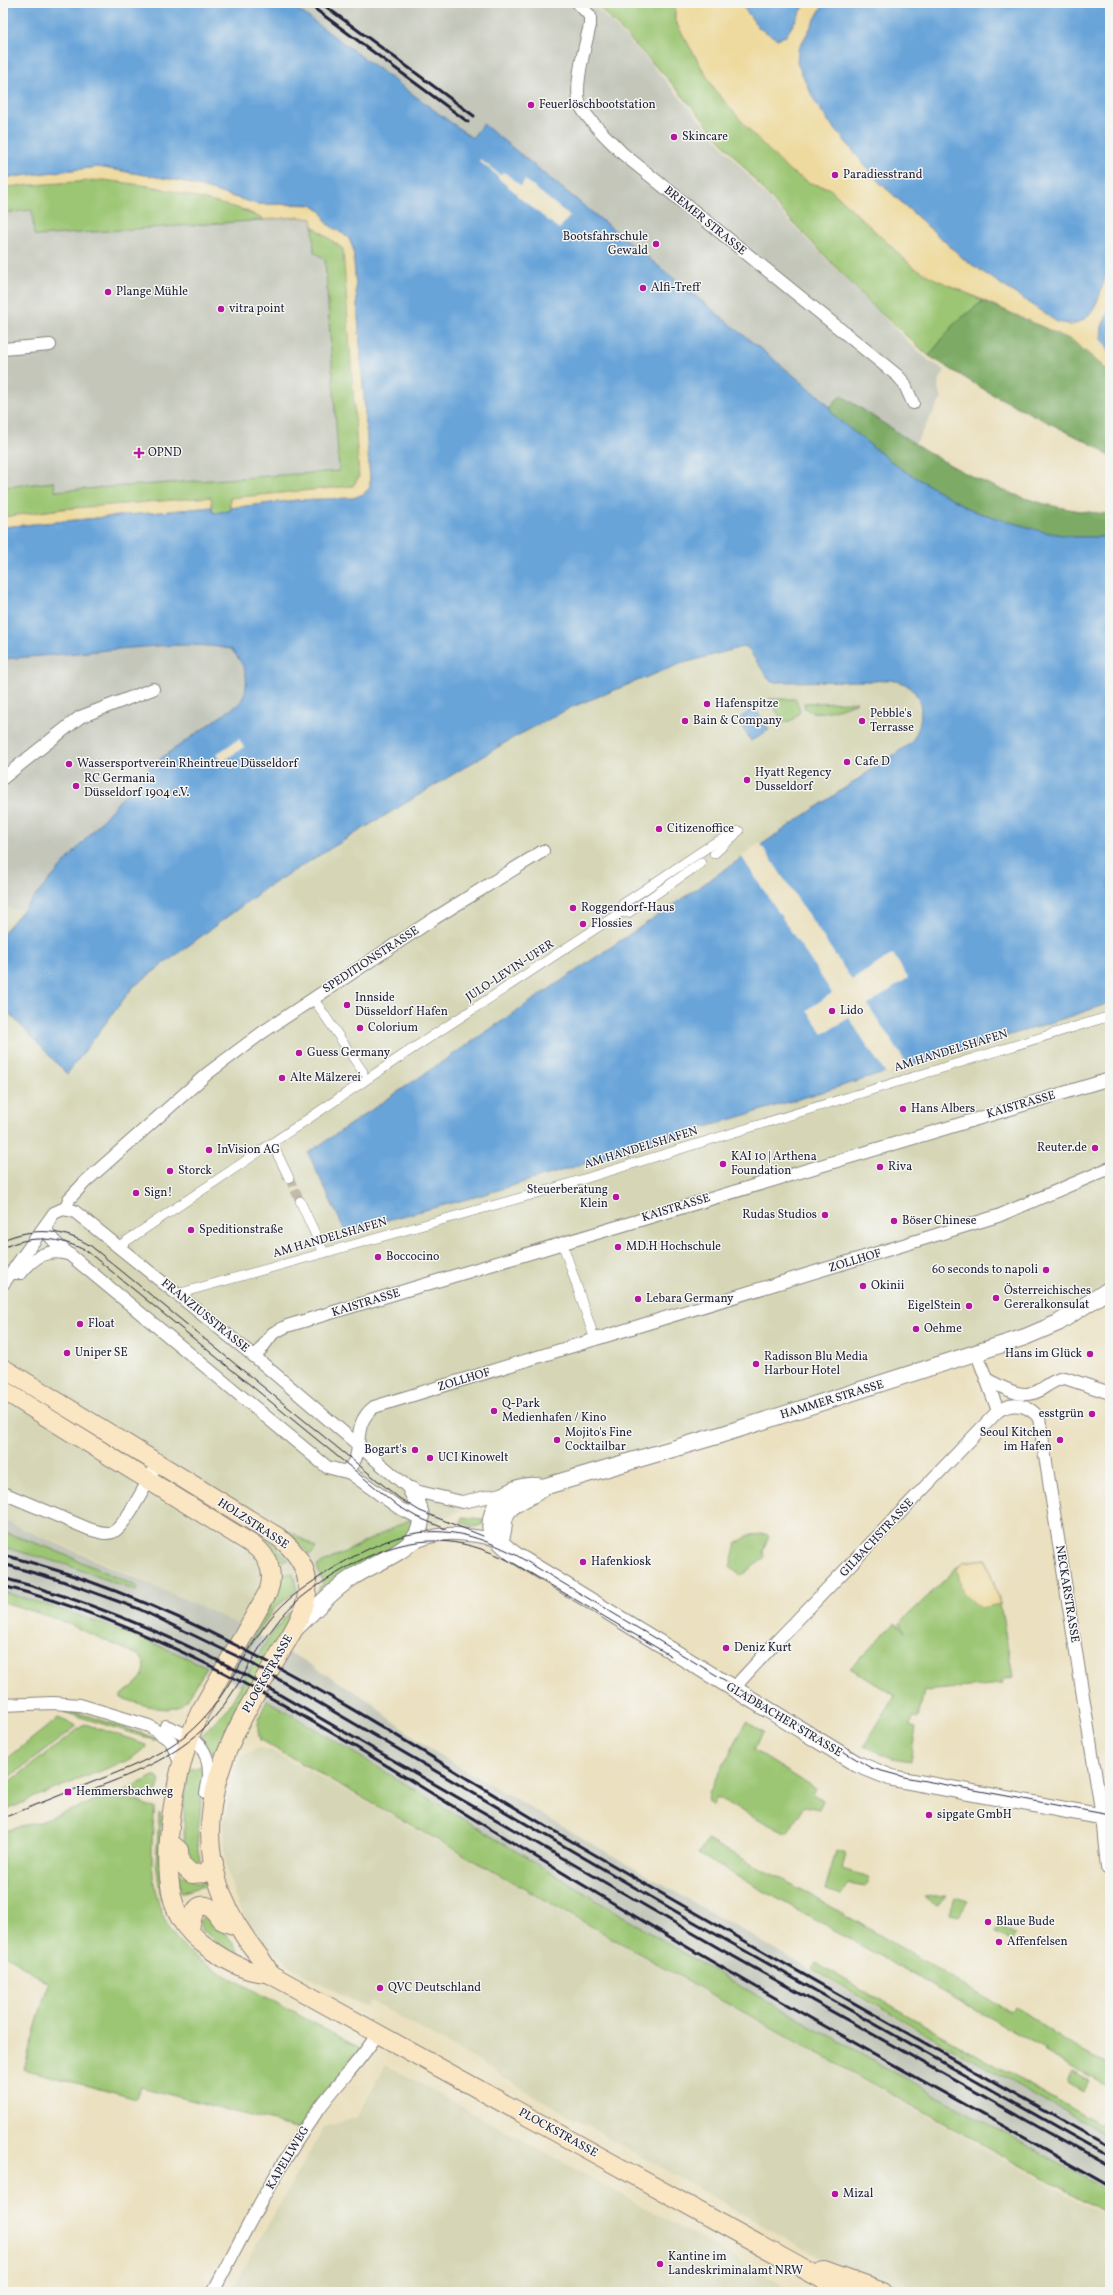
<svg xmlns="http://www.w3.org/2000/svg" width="1113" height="2295" viewBox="0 0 1113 2295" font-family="Vollkorn,serif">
	<rect width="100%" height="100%" fill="#f6f6f2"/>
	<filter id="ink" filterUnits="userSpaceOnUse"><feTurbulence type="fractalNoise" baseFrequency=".025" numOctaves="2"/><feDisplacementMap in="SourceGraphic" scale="8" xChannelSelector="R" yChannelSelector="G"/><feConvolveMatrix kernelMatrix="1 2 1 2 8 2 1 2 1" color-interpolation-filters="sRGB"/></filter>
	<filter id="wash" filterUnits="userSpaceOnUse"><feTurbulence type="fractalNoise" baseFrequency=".012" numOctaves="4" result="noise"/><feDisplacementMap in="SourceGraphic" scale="16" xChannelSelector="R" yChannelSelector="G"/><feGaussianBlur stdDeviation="0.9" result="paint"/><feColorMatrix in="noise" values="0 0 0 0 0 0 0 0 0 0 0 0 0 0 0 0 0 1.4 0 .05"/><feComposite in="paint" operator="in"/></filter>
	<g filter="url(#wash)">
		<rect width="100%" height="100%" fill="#ebe1c1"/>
		<g fill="#d6d6b6">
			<polygon points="726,598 923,642 1110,871 1110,1283 1053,1320 951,1357 498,1492 250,1613 242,1626 99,1560 3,1520 3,907 61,918"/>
			<polygon points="259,1748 270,1750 356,1796 1110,2219 1110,2292 913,2292 818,2257 535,2096 496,2073 492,2069 370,2001 366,2008 295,1969 271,1950 249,1924 235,1898 226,1865 224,1822 236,1768 242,1756"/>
			<polygon points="385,2064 708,2243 795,2292 231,2292 254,2249 324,2127 357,2117"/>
		</g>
		<g fill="#c3c6b9">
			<polygon points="3,3 592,3 645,57 779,211 897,331 928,360 945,370 939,381 938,388 942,398 915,444 635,358 61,918 3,907"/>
			<polygon points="3,1520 182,1598 242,1626 310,1664 373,1703 384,1714 439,1755 821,1976 1110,2137 1110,2192 710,1969 286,1711 225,1677 157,1645 101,1622 3,1592 3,1547 138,1587 47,1547 3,1532"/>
		</g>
		<g fill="#9cc673" stroke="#5f7457">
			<polygon points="595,3 675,3 675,21 714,89 788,170 810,183 829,188 913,267 983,301 955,323 929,356 874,307 780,209 667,78"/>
			<path d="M104 180C157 187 217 195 264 220L37 236 34 235 32 210 3 213V187Z"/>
			<polygon points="313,226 345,251 359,477 353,486 230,498 230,511 213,513 211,497 62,509 3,517 3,487 54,482 55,491 339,471 325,259 314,252"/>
			<polygon points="769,699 796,699 800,711 794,719 784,723"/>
			<path d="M857 702C844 707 815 719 805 708L804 703Z"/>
			<polygon points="462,1517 484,1519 483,1524 475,1527 461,1522"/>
			<polygon points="411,1519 416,1520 410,1536 318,1595 319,1587 323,1584 317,1566"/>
			<polygon points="276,1523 317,1548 310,1555 298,1542 277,1528"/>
			<polygon points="243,1524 269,1539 288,1560 281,1561 269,1546 241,1528"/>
			<polygon points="3,1532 47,1547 138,1587 136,1591 67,1565 3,1547"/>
			<path d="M766 1534 769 1536 763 1551 765 1557C757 1565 749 1568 741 1576L730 1567 736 1544 749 1535Z"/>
			<polygon points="986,1559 1000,1604 1013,1677 1002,1680 1003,1684 924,1691 918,1718 913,1717 911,1726 916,1728 910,1761 892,1758 864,1746 895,1696 850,1668 895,1623 906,1633 899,1624 963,1562"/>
			<polygon points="293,1573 297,1590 273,1610 241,1660 277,1592 283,1575"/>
			<path d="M3 1592C73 1612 141 1636 207 1667 199 1679 192 1695 182 1704 169 1716 136 1702 121 1698V1695C134 1686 156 1671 138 1655L57 1619 3 1602Z"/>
			<polygon points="289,1612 292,1614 289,1621 218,1754 211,1753 200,1737 229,1706 268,1639"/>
			<path d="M267 1700 710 1969 1110 2192V2215L793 2040 260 1740C255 1724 260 1715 267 1700Z"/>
			<polygon points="65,1710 90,1716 158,1739 154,1740 64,1712"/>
			<polygon points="58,1718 77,1726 3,1782 3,1762"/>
			<path d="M746 1722 764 1732 753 1750 816 1789 813 1794 823 1800 819 1809 804 1806 787 1834 717 1798 712 1806C707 1801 708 1797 710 1791Z"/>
			<polygon points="85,1724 146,1744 146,1747 131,1759 35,1797 3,1812 3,1787"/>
			<polygon points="202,1766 203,1781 197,1845 200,1860 196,1865 189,1862 184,1849 184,1794 187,1770"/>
			<polygon points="153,1776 156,1776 160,1781 155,1797 123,1795 121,1793"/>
			<path d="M103 1798 140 1801 149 1807 155 1808C149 1858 148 1917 190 1953 209 1968 232 1978 253 1990 290 2010 326 2030 363 2050L303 2130 141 2087 137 2099 24 2069 48 1983 3 1953V1832L21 1826 37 1823Z"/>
			<path d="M159 1813 162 1816C158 1844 159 1872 165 1899L161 1900 156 1862Z"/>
			<polygon points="707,1840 808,1893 1010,2012 1015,2007 1094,2059 1110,2065 1110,2088 1044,2052 1045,2049 698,1854"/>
			<polygon points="836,1851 846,1854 842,1869 869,1877 865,1887 849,1884 841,1895 825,1890"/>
			<polygon points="177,1871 196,1883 209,1881 210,1884 181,1893"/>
			<polygon points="946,1895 937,1906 924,1897"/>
			<polygon points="955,1897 968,1901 959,1916 950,1914"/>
			<polygon points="204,1917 217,1922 241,1955 240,1958 201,1930 200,1920"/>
			<polygon points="999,1924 1015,1934 1011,1941 995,1931"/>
			<polygon points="816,1963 1100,2125 1110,2107 1110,2137 812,1969"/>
			<polygon points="1073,2072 1089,2081 1083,2091 1068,2082"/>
		</g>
		<g fill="#7dab65" stroke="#506650">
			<polygon points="983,301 1072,340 1110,372 1110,457 1097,447 990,393 929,356 955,323"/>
			<path d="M841 395C930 454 999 507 1110 514V537H1075L1044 532 973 511 901 469 835 417 828 409Z"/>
		</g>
		<g fill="#eeda9e" stroke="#887e6c">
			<path d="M675 3H740L759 28 786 36 806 3H824L798 50 814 100 826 118 878 181 965 260 1071 326C1098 316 1098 296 1107 272L1110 270V307L1102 327 1101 339 1110 351V372L1072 340 933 278 913 267 829 188 810 183 788 170 751 132 714 89 675 21Z"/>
			<polygon points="98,167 181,181 257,204 312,205 322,212 328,224 348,237 353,248 370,480 370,487 364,494 353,498 297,500 230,508 230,498 353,486 359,477 343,249 313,226 312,219 297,217 264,220 245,210 156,187 104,180 3,187 3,178"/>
			<polygon points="211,497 212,507 3,527 3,517 62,509"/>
			<polygon points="986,1559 1000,1604 981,1608 963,1594 957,1569 963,1562"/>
		</g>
		<g fill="#69a4d9" stroke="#46638a">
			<path d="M3 3H289L472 138 483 124 825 401 835 417 884 456 901 469 973 511 1044 532 1075 537H1110V1003L1053 1022 475 1197 345 1231 308 1153 911 743C933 709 917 673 875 681L771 682 746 646 680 664 572 707 513 738 267 887 133 987 67 1074 3 1007V933L150 766 240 703C252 682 246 666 231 649 194 642 156 646 118 649 80 653 41 656 3 659V527L212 507 213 513 230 511V508L297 500 353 498 364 494 370 487V480L353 248 348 237 327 224 322 212 312 205 305 204H257L181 181 98 167 3 178Z"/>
			<polygon points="740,3 806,3 786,36 777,39 759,28"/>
			<path d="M824 3H1110V270L1107 272C1098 299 1093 332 1057 322L965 260 878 181 826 118 814 100 797 63 798 50Z"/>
			<polygon points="1110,307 1110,351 1101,339 1102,327"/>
			<polygon points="755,708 769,730 751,741 737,720"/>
		</g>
		<g fill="#ebe1c1">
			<polygon points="480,159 500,175 504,172 521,186 525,180 570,216 559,229 516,195 517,194 498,178 498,176 479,161"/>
			<polygon points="239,739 244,747 222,762 216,754"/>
			<polygon points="760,843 852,980 893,954 908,978 868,1005 909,1067 886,1074 849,1018 823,1034 807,1010 832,993 741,856"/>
		</g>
	</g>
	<g filter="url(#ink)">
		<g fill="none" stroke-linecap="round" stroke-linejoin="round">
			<polyline stroke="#c3bba6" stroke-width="9" stroke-dasharray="9 4.5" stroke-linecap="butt" points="289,1178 300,1201"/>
			<defs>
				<g id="pedestrian">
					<polyline points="714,854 735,835"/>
					<polyline points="621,912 628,913 701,863"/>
					<polyline points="313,998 363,1072"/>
					<polyline points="272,1143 289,1178"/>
					<polyline points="300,1201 324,1253"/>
					<polyline points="562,1242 595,1340"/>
					<polyline points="119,1246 403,1055 621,912 623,904 714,843 739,831"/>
					<polyline points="177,1294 545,1191 1110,1016"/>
				</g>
				<g id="minor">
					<path d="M578 3 590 16V25C586 43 572 90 581 107 591 124 609 139 622 153L898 376 904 383 913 403"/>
					<polyline points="3,349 50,345"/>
					<polyline points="3,778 80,717 153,689"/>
					<polyline points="66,1209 69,1199 86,1181 208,1073 263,1032 435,918 543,851"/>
					<path d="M49 1221C44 1232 50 1237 58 1245L327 1467 350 1473 399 1508 421 1519"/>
					<path d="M13 1273H21C34 1257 47 1248 68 1254"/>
					<polyline points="3,1284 54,1213 63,1209 74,1211 255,1357 411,1490 462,1502 506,1493"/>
					<polyline points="977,1354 998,1411"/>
					<polyline points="255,1357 273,1333 287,1326 1110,1079"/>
					<path d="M986 1379C1002 1387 1023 1401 1040 1390 1048 1385 1055 1379 1065 1378L1110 1393"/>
					<path d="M345 1471C369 1456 347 1428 374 1407L998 1216 1110 1168"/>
					<path d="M3 1493 89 1529C96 1531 105 1535 113 1532 126 1526 149 1478 158 1463"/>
					<path d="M410 1545C443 1527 466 1535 500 1540"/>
					<path d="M734 1690 741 1680 775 1643 998 1411C1013 1401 1029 1405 1039 1418L1102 1816 1107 1868"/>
					<polyline points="3,1705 53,1703 80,1705 149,1726 171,1741 181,1765"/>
					<path d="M166 1726C190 1735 209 1744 209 1774 209 1780 207 1787 206 1793"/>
					<path d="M213 2292C246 2230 277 2166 318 2110 337 2083 361 2061 378 2033"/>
				</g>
				<g id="tertiary">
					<path d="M1110 1289 1058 1323 1025 1337 720 1435 543 1487C521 1482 498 1493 492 1515 491 1520 489 1526 491 1531 493 1537 511 1552 517 1556L857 1764 892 1778 1110 1818"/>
					<path d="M500 1540C506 1531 501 1518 509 1510 518 1499 533 1498 543 1487"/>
					<path d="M296 1628C313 1612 330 1592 350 1579 384 1555 445 1546 411 1490"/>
				</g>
				<g id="secondary">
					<path d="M3 1368 278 1537C296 1551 310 1569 307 1593 304 1618 287 1640 275 1661 244 1713 210 1769 210 1832 210 1867 223 1905 243 1934 252 1949 263 1958 270 1974"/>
					<path d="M3 1390 253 1545C269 1556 275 1574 268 1592L200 1712C177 1760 153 1871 181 1920 194 1941 220 1958 243 1968 251 1972 261 1972 270 1974L845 2292"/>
					<polyline points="172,1844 179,1850 180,1863 192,1874 205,1873 214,1863"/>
					<path d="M190 1931C191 1919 196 1896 213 1910 217 1913 218 1918 221 1920 225 1923 232 1924 236 1926"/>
					<polyline points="824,2271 883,2292"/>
				</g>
			</defs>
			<use href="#pedestrian" stroke="#86827e" stroke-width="10"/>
			<use href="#minor" stroke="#86827e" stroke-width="14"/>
			<use href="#tertiary" stroke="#86827e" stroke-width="18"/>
			<use href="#secondary" stroke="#86827e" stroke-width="20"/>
			<use href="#pedestrian" stroke="#fff" stroke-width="9"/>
			<use href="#minor" stroke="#fff" stroke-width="12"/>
			<use href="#tertiary" stroke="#fff" stroke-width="16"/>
			<use href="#secondary" stroke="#fbe6c4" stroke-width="18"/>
			<g stroke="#22223b" stroke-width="1">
				<path d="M3 1240C33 1227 64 1229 91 1246L399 1498 420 1511 483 1536"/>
				<path d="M3 1248C31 1234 61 1237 88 1252L398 1506 417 1517 446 1529"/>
				<path d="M77 1795C121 1778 167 1763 202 1730 235 1699 249 1659 276 1624 290 1604 310 1590 331 1577 394 1537 447 1527 515 1564L671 1656"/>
				<path d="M3 1818C33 1806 63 1794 93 1782 126 1769 159 1757 187 1734 225 1703 240 1658 269 1620 286 1598 309 1584 332 1569 400 1528 443 1517 516 1555L871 1768 904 1777 1110 1815"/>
			</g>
			<g stroke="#22223b" stroke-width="3">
				<polyline points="307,3 468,122"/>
				<polyline points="321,3 474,116"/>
				<path d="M3 1555C200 1604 371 1722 544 1825 731 1935 921 2041 1110 2147"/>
				<polyline points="3,1564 62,1581 139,1609 249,1662 694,1922 1110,2157"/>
				<path d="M3 1578C87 1600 166 1633 242 1673L722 1950 1110 2167"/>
				<path d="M3 1586C148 1623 276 1698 402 1775 467 1815 532 1855 598 1894 766 1996 939 2089 1110 2186"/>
			</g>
		</g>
	</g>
	<g fill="#b5179e" stroke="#f6f6f2" stroke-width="1.5">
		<circle cx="531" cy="105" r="4"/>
		<circle cx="674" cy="137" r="4"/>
		<circle cx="835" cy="175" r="4"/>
		<circle cx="656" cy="244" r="4"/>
		<circle cx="643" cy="288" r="4"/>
		<circle cx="108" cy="292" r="4"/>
		<circle cx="221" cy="309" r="4"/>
		<path d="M137 447h4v4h4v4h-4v4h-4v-4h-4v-4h4z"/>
		<circle cx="707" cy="704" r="4"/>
		<circle cx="685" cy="721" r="4"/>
		<circle cx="862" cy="721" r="4"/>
		<circle cx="847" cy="762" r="4"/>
		<circle cx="69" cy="764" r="4"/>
		<circle cx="747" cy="780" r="4"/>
		<circle cx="76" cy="786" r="4"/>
		<circle cx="659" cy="829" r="4"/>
		<circle cx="573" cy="908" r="4"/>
		<circle cx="583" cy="924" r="4"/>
		<circle cx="347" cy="1005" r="4"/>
		<circle cx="832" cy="1011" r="4"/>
		<circle cx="360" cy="1028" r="4"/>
		<circle cx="299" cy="1053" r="4"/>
		<circle cx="282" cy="1078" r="4"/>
		<circle cx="903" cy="1109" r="4"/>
		<circle cx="1095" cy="1148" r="4"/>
		<circle cx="209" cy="1150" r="4"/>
		<circle cx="723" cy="1164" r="4"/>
		<circle cx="880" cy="1167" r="4"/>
		<circle cx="170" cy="1171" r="4"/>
		<circle cx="136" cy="1193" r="4"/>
		<circle cx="616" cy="1197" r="4"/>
		<circle cx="825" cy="1215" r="4"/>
		<circle cx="894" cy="1221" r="4"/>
		<circle cx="191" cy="1230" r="4"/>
		<circle cx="618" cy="1247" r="4"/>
		<circle cx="378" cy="1257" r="4"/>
		<circle cx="1046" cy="1270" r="4"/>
		<circle cx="863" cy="1286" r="4"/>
		<circle cx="996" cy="1298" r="4"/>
		<circle cx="638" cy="1299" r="4"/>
		<circle cx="969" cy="1306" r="4"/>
		<circle cx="80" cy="1324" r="4"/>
		<circle cx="916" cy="1329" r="4"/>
		<circle cx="67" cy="1353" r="4"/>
		<circle cx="1090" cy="1354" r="4"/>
		<circle cx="756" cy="1364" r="4"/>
		<circle cx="494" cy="1411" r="4"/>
		<circle cx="1092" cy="1414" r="4"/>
		<circle cx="557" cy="1440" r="4"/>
		<circle cx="1060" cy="1440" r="4"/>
		<circle cx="415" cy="1450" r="4"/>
		<circle cx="430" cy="1458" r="4"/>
		<circle cx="583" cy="1562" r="4"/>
		<circle cx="726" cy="1648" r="4"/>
		<rect x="64" y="1788" width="8" height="8" rx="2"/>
		<circle cx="929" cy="1815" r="4"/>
		<circle cx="988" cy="1922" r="4"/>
		<circle cx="999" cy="1942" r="4"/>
		<circle cx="380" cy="1988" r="4"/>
		<circle cx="835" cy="2194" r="4"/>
		<circle cx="660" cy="2264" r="4"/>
	</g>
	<g text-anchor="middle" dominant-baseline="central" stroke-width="3" stroke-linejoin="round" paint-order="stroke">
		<g font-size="12" fill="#22223b" stroke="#f6f6f2" text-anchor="start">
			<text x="539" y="105">Feuerlöschbootstation</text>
			<text x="682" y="137">Skincare</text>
			<text x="843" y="175">Paradiesstrand</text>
			<text x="648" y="237" text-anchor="end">Bootsfahrschule<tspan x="648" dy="14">Gewald</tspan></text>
			<text x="651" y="288">Alfi-Treff</text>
			<text x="116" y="292">Plange Mühle</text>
			<text x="229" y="309">vitra point</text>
			<text x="148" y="453">OPND</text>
			<text x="715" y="704">Hafenspitze</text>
			<text x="870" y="714">Pebble's<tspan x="870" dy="14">Terrasse</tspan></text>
			<text x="693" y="721">Bain &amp; Company</text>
			<text x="855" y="762">Cafe D</text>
			<text x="77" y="764">Wassersportverein Rheintreue Düsseldorf</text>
			<text x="755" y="773">Hyatt Regency<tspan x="755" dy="14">Dusseldorf</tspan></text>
			<text x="84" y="779">RC Germania<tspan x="84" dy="14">Düsseldorf 1904 e.V.</tspan></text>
			<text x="667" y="829">Citizenoffice</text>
			<text x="581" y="908">Roggendorf-Haus</text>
			<text x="591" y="924">Flossies</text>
			<text x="355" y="998">Innside<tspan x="355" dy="14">Düsseldorf Hafen</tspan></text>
			<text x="840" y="1011">Lido</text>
			<text x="368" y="1028">Colorium</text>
			<text x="307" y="1053">Guess Germany</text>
			<text x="290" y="1078">Alte Mälzerei</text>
			<text x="911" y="1109">Hans Albers</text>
			<text x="1087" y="1148" text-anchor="end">Reuter.de</text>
			<text x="217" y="1150">InVision AG</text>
			<text x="731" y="1157">KAI 10 | Arthena<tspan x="731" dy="14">Foundation</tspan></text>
			<text x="888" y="1167">Riva</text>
			<text x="178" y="1171">Storck</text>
			<text x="608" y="1190" text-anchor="end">Steuerberatung<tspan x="608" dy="14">Klein</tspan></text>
			<text x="144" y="1193">Sign!</text>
			<text x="817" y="1215" text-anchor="end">Rudas Studios</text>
			<text x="902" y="1221">Böser Chinese</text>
			<text x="199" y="1230">Speditionstraße</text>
			<text x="626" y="1247">MD.H Hochschule</text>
			<text x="386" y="1257">Boccocino</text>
			<text x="1038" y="1270" text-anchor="end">60 seconds to napoli</text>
			<text x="871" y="1286">Okinii</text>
			<text x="1004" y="1291">Österreichisches<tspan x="1004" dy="14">Gereralkonsulat</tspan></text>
			<text x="646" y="1299">Lebara Germany</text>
			<text x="961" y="1306" text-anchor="end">EigelStein</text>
			<text x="88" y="1324">Float</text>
			<text x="924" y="1329">Oehme</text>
			<text x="75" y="1353">Uniper SE</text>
			<text x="1082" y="1354" text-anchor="end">Hans im Glück</text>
			<text x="764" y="1357">Radisson Blu Media<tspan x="764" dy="14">Harbour Hotel</tspan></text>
			<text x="502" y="1404">Q-Park<tspan x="502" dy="14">Medienhafen / Kino</tspan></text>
			<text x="1084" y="1414" text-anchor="end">esstgrün</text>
			<text x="565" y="1433">Mojito's Fine<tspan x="565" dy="14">Cocktailbar</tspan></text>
			<text x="1052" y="1433" text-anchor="end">Seoul Kitchen<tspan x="1052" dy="14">im Hafen</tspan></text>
			<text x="407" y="1450" text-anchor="end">Bogart's</text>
			<text x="438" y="1458">UCI Kinowelt</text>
			<text x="591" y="1562">Hafenkiosk</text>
			<text x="734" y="1648">Deniz Kurt</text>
			<text x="76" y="1792">Hemmersbachweg</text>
			<text x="937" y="1815">sipgate GmbH</text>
			<text x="996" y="1922">Blaue Bude</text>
			<text x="1007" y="1942">Affenfelsen</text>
			<text x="388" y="1988">QVC Deutschland</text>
			<text x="843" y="2194">Mizal</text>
			<text x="668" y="2257">Kantine im<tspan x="668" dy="14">Landeskriminalamt NRW</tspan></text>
		</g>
		<g font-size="12" fill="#22223b" stroke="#f6f6f2">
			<text transform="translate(705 221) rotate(39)">BREMER STRASSE</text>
			<text transform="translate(371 960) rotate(-33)">SPEDITIONSTRASSE</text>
			<text transform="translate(510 971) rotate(-33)">JULO-LEVIN-UFER</text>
			<text transform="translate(951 1051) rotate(-17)">AM HANDELSHAFEN</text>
			<text transform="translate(1021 1105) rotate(-16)">KAISTRASSE</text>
			<text transform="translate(641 1148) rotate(-17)">AM HANDELSHAFEN</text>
			<text transform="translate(676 1208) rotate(-17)">KAISTRASSE</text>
			<text transform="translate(330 1238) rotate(-16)">AM HANDELSHAFEN</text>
			<text transform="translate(855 1261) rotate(-17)">ZOLLHOF</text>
			<text transform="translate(366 1303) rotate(-17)">KAISTRASSE</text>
			<text transform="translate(205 1316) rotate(39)">FRANZIUSSTRASSE</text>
			<text transform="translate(464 1380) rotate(-17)">ZOLLHOF</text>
			<text transform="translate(832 1400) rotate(-17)">HAMMER STRASSE</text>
			<text transform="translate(253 1524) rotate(33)">HOLZSTRASSE</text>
			<text transform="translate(877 1538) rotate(-47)">GILBACHSTRASSE</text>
			<text transform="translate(1067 1594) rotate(81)">NECKARSTRASSE</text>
			<text transform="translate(268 1674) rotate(-60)">PLOCKSTRASSE</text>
			<text transform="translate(784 1720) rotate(31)">GLADBACHER STRASSE</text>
			<text transform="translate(558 2133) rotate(29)">PLOCKSTRASSE</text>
			<text transform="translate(288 2158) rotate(-59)">KAPELLWEG</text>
		</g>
	</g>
	<rect width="1113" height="2295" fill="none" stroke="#f6f6f2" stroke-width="16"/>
</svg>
